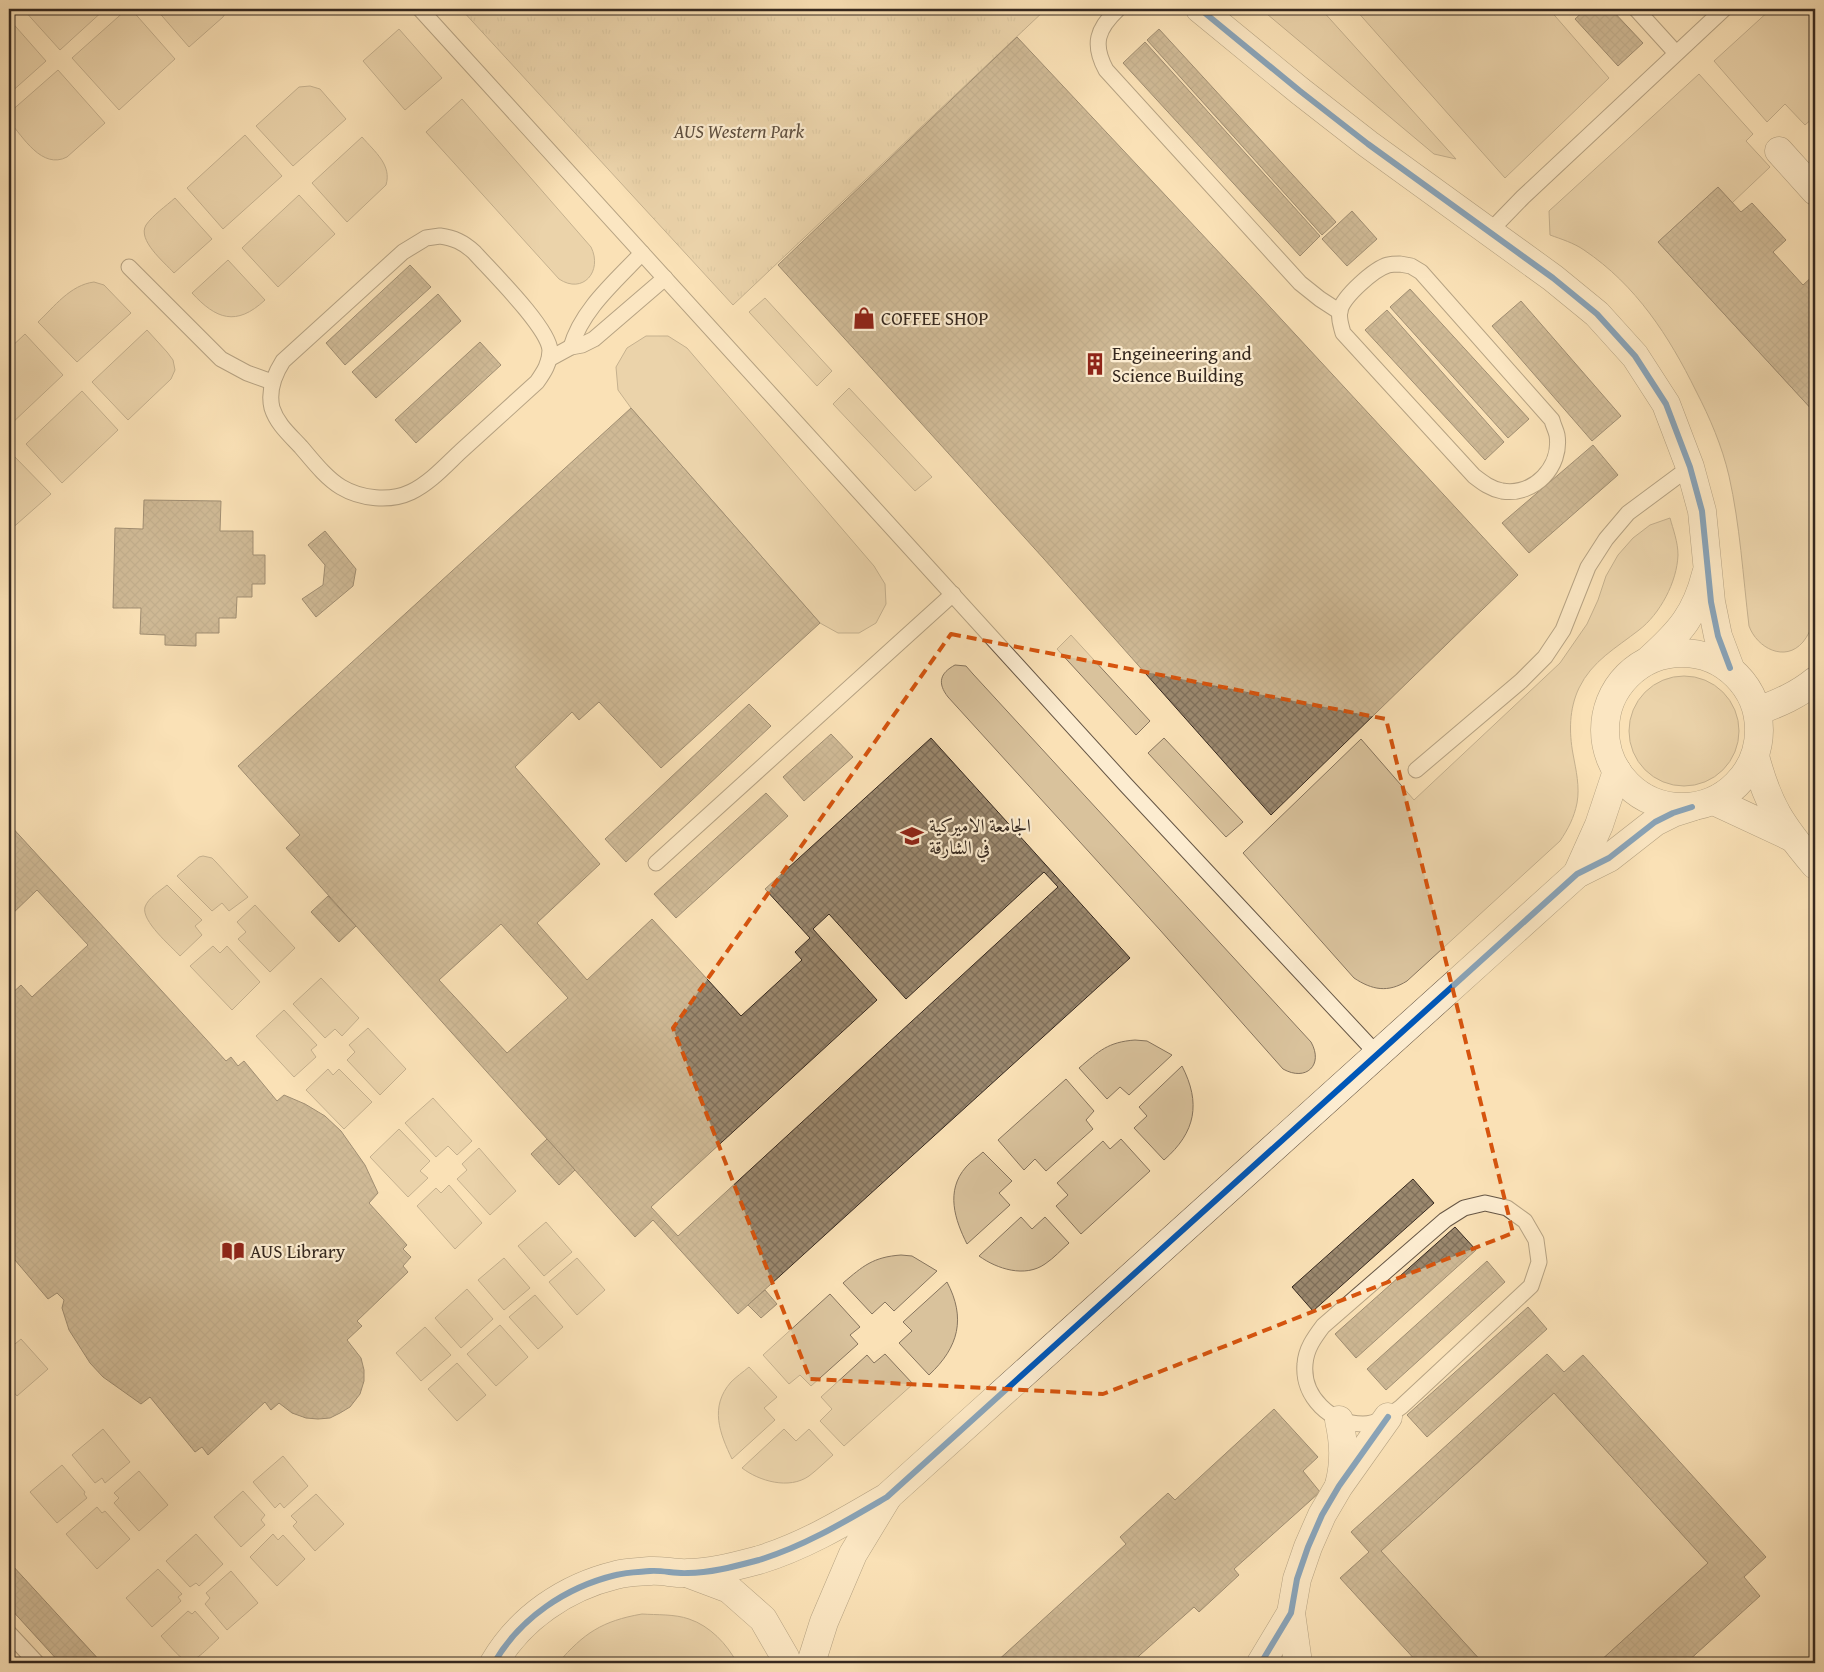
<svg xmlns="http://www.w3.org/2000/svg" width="1824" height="1672" viewBox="0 0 1824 1672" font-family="'Gentium Book Plus',Amiri,serif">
	<defs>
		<pattern id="park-tufts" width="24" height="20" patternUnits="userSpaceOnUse" patternTransform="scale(1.25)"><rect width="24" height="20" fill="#d9c29c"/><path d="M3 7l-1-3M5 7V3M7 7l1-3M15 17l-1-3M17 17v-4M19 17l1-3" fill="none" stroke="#bba786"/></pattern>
		<pattern id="building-cross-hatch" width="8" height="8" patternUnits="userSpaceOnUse" patternTransform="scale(1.25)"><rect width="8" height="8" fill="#9b886e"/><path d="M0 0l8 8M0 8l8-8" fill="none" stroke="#7f6f5a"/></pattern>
	</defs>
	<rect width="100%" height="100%" fill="#fae1b6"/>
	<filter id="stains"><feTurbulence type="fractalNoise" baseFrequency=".004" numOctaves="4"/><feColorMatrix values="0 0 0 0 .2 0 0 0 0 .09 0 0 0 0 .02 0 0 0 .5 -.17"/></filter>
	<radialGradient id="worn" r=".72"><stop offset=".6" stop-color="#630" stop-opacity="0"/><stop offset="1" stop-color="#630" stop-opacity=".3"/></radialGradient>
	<g fill="#d9c29c" stroke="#87755e">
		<polygon points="23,9 105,9 60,50"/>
		<polygon points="127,9 131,9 175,59 119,110 72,58"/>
		<polygon points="156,9 228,9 223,17 189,47"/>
		<polygon points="1261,9 1321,9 1456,159 1434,154"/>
		<polygon points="1355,9 1549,9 1609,78 1505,178"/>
		<polygon points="1771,9 1815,9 1815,116 1805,125 1785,104 1767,122 1714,61"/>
		<polygon points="9,19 46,61 9,94"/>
		<polygon points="399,29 442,78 405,110 363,61"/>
		<path d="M58 70 105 123 67 157C42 170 23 137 9 121V113Z"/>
		<path d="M1699 74 1753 134 1746 141 1770 167 1732 203 1717 188 1658 242 1815 413V621C1811 628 1808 636 1803 642 1785 663 1757 648 1749 626 1743 576 1740 525 1729 476 1722 446 1710 418 1696 391 1669 336 1636 285 1584 250 1574 243 1561 239 1550 235L1549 211Z"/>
		<polygon points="310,86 320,89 346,119 293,166 256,126 299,87"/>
		<path d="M462 99 591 247C603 271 583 295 559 279L426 132Z"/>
		<polygon points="245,135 282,176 223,229 187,188"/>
		<path d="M362 137C375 152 392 165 386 185L347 222 312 183Z"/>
		<polygon points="299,195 335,234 278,287 242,248"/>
		<path d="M175 198 212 239 174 273C164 262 137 240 146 225 153 215 166 206 175 198Z"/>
		<path d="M228 260 265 300C236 327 216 319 192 293Z"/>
		<path d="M94 282 104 285 131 313 77 362 38 322C54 307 70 285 94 282Z"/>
		<polygon points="765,298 832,371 817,386 749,312"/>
		<polygon points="147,330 167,352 173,360 175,370 171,379 128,420 92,382"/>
		<polygon points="25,334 63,375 10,425 9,424 9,349"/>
		<polygon points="646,336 668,336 687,348 874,566 885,584 886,604 876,623 859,633 838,633 820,623 631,408 618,390 616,367 627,348"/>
		<polygon points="849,388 932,477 915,491 833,404"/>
		<polygon points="82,391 118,430 62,483 26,444"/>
		<polygon points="13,455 51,494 9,531 9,460"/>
		<path d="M1670 518C1673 529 1678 542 1678 555 1677 582 1660 614 1639 630 1616 648 1592 661 1579 688 1569 709 1569 732 1573 754 1576 770 1580 787 1577 803 1574 818 1568 829 1560 841L1407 981C1388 993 1372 990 1354 978L1243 853 1361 739 1414 800 1560 663 1587 624 1598 600 1606 576 1618 555 1633 538 1650 525Z"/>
		<polygon points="1071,635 1150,721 1136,735 1057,649"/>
		<path d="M955 665 966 666 973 674 1311 1042C1324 1065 1306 1082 1283 1069L1160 930 948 697C937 683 940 673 955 665Z"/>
		<circle cx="1684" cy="731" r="55"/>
		<polygon points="1164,738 1243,822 1226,837 1148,753"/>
		<polygon points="203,856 212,858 216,862 248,897 229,911 222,903 212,911 177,876 199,857"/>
		<path d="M167 885 202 920 195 926 202 935 180 956C171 946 141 921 145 907 148 898 160 891 167 885Z"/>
		<polygon points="255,905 295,948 270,972 238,939 246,932 237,922"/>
		<polygon points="213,946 220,953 227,946 260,982 232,1010 190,966"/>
		<polygon points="321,978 359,1018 342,1036 335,1029 325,1038 293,1004"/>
		<polygon points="284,1010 317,1045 311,1050 316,1057 294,1077 256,1036"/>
		<polygon points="368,1028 406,1069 380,1095 347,1060 355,1052 349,1045"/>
		<path d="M1135 1040 1147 1041 1172 1055 1129 1095 1120 1087 1107 1099 1079 1068C1099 1051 1108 1042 1135 1040Z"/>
		<path d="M1182 1066C1201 1103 1196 1132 1164 1160L1134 1128 1147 1116 1139 1107Z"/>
		<polygon points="328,1069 333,1075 339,1069 372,1102 344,1129 306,1090"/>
		<polygon points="1066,1079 1094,1111 1086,1120 1093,1129 1046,1171 1035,1159 1024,1170 998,1140"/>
		<polygon points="433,1098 472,1141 457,1155 448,1146 436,1157 405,1123"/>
		<polygon points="399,1129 430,1161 420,1171 428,1178 408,1197 370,1157"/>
		<polygon points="1121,1139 1150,1171 1081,1234 1056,1206 1068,1195 1057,1183 1103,1141 1110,1149"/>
		<polygon points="479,1148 516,1191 490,1215 457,1179 467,1170 462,1164"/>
		<path d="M983 1152 1012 1181 999 1193 1010 1205 967 1244C955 1220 945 1191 966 1167 971 1161 978 1157 983 1152Z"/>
		<polygon points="449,1185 482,1223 455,1249 417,1206 436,1188 441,1193"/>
		<path d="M1021 1217 1032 1229 1045 1217 1069 1243C1061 1250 1054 1258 1045 1264 1025 1278 997 1269 979 1256Z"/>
		<polygon points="546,1222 572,1252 544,1276 518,1246"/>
		<path d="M901 1255 912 1256 937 1271 894 1311 885 1302 872 1314 843 1283C863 1266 873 1257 901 1255Z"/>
		<polygon points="504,1258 530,1288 504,1310 478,1280"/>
		<polygon points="577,1258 605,1290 577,1315 549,1282"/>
		<path d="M947 1282C966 1318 959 1347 929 1375L899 1343 912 1331 903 1322Z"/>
		<polygon points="467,1289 493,1319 461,1348 435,1318"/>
		<polygon points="830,1294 860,1327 850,1335 858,1344 811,1386 800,1375 789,1384 763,1355"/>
		<polygon points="535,1295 563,1327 538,1349 509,1317"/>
		<polygon points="500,1325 528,1357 496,1386 467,1354"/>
		<polygon points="425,1327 451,1355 421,1381 396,1353"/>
		<polygon points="21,1339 48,1369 17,1396 9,1387 9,1349"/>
		<polygon points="885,1354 913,1384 844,1446 820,1421 832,1409 821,1397 867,1355 874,1363"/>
		<polygon points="457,1363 486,1395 457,1421 428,1389"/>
		<path d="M749 1367 777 1397 764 1408 775 1420 732 1459C720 1434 709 1407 731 1382 736 1377 743 1372 749 1367Z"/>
		<polygon points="1554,1393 1708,1563 1598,1663 1483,1663 1381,1551"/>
		<polygon points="103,1429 130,1462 105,1483 102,1478 95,1483 72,1455"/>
		<path d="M784 1429 796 1441 809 1429 833 1455C825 1462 817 1470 809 1476 789 1490 759 1481 742 1468Z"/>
		<polygon points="283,1456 308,1486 284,1508 280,1503 275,1508 253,1482"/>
		<polygon points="62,1465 85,1492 84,1494 87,1498 57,1523 30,1492"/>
		<polygon points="139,1471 168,1505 139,1531 114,1503 119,1498 114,1493"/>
		<polygon points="243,1491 265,1515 261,1520 265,1525 241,1547 214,1517"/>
		<polygon points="316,1494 344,1524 315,1551 293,1526 297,1522 291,1516"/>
		<polygon points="97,1507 102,1513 105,1511 130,1539 97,1569 66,1534"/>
		<polygon points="196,1534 223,1564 199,1586 196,1583 190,1587 166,1561"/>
		<polygon points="273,1534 278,1540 283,1535 305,1559 277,1586 250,1557"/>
		<polygon points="158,1569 182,1594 178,1597 181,1601 152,1627 126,1598"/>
		<polygon points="231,1571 258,1603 227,1630 205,1604 210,1598 206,1593"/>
		<path d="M188 1611 192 1614 195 1611 219 1638C187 1668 190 1669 161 1636Z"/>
		<path d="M642 1614C657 1615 675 1614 689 1619 710 1626 727 1644 737 1663H558C584 1633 602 1621 642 1614Z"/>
	</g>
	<polygon fill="url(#park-tufts)" stroke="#87755e" points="461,9 1046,9 733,305"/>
	<g fill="url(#building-cross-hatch)" stroke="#35281f" fill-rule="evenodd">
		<polygon points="1586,9 1611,9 1643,43 1618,66 1575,19"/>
		<polygon points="1159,29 1336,222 1322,235 1147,40"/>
		<polygon points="1017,37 1258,294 1518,575 1271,815 1044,559 778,265"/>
		<polygon points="1145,42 1320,236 1300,256 1123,63"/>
		<polygon points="1718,187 1741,212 1752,203 1786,240 1773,252 1803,285 1815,274 1815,413 1658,242"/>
		<polygon points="1352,211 1377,239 1347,266 1322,239"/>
		<polygon points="410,265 431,287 345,365 326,343"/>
		<polygon points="1410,289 1529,419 1508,438 1390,307"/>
		<polygon points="438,294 461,321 376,398 352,372"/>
		<polygon points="1521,301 1621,416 1592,441 1492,326"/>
		<polygon points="1387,310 1504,442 1485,460 1365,330"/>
		<polygon points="480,342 501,365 416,443 395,420"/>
		<path d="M631 408 820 623 661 768 599 702 579 720 572 712 515 767 600 864 537 923 587 980 652 919 741 1016 802 960 795 952 810 938 765 889 931 738 1130 958 738 1314 653 1220 635 1237 286 848 300 835 238 766ZM1044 872 1058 887 678 1236 651 1207 877 1000 813 929 829 914 906 999ZM501 924 568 998 507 1053 439 980Z"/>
		<polygon points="1593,445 1618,475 1529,553 1502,523"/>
		<polygon points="144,500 221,501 220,531 253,531 253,555 265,555 265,584 252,584 252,597 237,597 236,618 219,618 219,633 196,633 196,646 165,645 165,635 140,634 141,608 113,608 115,528 143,529"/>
		<polygon points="325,531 356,569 353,586 316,617 302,599 323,585 325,565 308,545"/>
		<polygon points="749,704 771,726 626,862 605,839"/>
		<polygon points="831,734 853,757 804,801 783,777"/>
		<polygon points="766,793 788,816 676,918 654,894"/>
		<polygon points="9,824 226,1061 231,1057 238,1066 244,1061 277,1101 284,1095 305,1104 325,1116 341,1131 365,1165 378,1193 369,1203 407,1245 403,1249 411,1257 403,1266 408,1272 357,1321 362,1326 347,1340 361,1358 364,1370 364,1381 360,1394 350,1407 340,1413 330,1418 318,1419 306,1418 292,1413 279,1403 271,1410 265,1402 208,1455 202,1447 195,1452 150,1397 141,1404 103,1377 90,1363 69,1330 62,1308 64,1300 57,1293 48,1299 9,1253 9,996 21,985 32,997 88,945 37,890 9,917"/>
		<polygon points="328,896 356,926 339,942 311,912"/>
		<polygon points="547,1139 575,1170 559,1185 531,1154"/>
		<polygon points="1413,1179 1434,1203 1313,1311 1292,1287"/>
		<polygon points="1455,1227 1476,1250 1356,1358 1335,1334"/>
		<polygon points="1487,1261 1505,1282 1386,1390 1367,1369"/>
		<polygon points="765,1290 777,1304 761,1318 748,1305"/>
		<polygon points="1528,1307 1547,1329 1427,1437 1407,1415"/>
		<polygon points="1547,1354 1564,1372 1583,1355 1766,1557 1744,1577 1760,1596 1686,1663 1598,1663 1708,1563 1554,1393 1381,1551 1483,1663 1418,1663 1340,1578 1369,1552 1351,1532"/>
		<polygon points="1274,1409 1318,1457 1303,1471 1320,1492 1234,1569 1239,1575 1199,1612 1194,1607 1131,1663 995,1663 1126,1544 1120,1537 1168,1493 1175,1500"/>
		<polygon points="12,1565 102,1663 60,1663 9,1607 9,1568"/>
	</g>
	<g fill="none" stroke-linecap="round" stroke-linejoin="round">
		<defs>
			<g id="service">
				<polyline points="420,9 1125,784 1377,1054"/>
				<path d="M1118 9C1097 29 1092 44 1106 70L1300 283 1320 299 1340 312"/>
				<polyline points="1636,9 1676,53"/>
				<polyline points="1490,231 1523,197 1724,9"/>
				<path d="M440 236C454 238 463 242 474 252 492 272 548 327 550 350 550 363 544 372 537 382 512 405 486 428 461 451 446 465 430 483 411 492 390 502 361 499 341 487 326 478 313 461 301 447 290 435 277 424 272 408 268 391 274 375 283 361L403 252 426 238Z"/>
				<path d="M1400 264 1411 266 1421 272 1552 420C1553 425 1556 430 1557 435 1562 467 1534 496 1502 491 1491 489 1483 483 1474 476L1343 333C1341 325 1338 318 1340 310 1344 296 1374 269 1388 265 1392 264 1396 264 1400 264Z"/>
				<polyline points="129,267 221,359 247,373 272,382"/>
				<path d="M571 347C582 309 616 281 642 253"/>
				<polyline points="549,359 571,347 582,345 594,339 665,278"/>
				<polyline points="1416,770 1521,681 1545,657 1563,630 1588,567 1606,539 1628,513 1690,467"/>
				<polyline points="656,863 953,594"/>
				<path d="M1485 1203 1507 1208 1525 1221 1536 1240 1539 1262 1531 1286 1401 1407C1390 1415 1377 1424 1363 1424 1331 1424 1302 1397 1305 1364 1306 1349 1314 1338 1323 1326L1445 1220 1464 1208Z"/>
				<polyline points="9,1633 37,1663"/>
			</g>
			<g id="minor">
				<polyline points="1779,151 1815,191"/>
				<path d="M1758 711C1779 703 1798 695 1815 681"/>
				<path d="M1755 756C1768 806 1782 826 1815 865"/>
				<polyline points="1714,801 1791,837"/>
				<path d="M1339 1420C1344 1443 1345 1462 1339 1485"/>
				<polyline points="1291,1613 1298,1663"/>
				<polyline points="1261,1663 1291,1613 1297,1579 1308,1547 1322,1515 1339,1486 1388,1417"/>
			</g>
			<g id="tertiary">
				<polyline points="1200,9 1300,91 1368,144 1553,278 1597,314 1635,356 1666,404 1690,467 1702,511 1711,602 1718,636 1730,668"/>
				<circle cx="1682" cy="730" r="77"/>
				<path d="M1650 659C1680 632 1696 614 1706 574"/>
				<polyline points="1577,874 1599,825 1617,771"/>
				<polyline points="689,1574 729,1589 763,1619 785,1657 787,1663"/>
				<path d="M494 1663C520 1618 566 1587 616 1575 627 1572 639 1572 650 1571 663 1570 675 1574 688 1573 711 1573 736 1566 759 1560 805 1546 846 1521 887 1497L1577 874 1609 858 1655 822 1673 813 1692 807"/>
				<polyline points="811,1663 824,1622 853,1554 887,1498"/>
			</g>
		</defs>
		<use href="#service" stroke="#665645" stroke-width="17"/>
		<use href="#minor" stroke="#665645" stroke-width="29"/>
		<use href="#tertiary" stroke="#665645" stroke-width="29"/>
		<use href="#service" stroke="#fcecd0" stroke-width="15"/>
		<use href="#minor" stroke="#fcecd0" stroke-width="28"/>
		<use href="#tertiary" stroke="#fcecd0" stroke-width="28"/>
		<defs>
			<g id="cycleway">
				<polyline points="1200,9 1300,91 1368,144 1553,278 1597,314 1635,356 1666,404 1690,467 1702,511 1711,602 1718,636 1730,668"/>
				<path d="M494 1663C520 1618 566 1587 616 1575 627 1572 639 1572 650 1571 663 1570 675 1574 688 1573 711 1573 736 1566 759 1560 805 1546 846 1521 887 1497L1577 874 1609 858 1655 822 1673 813 1692 807"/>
				<polyline points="1261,1663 1291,1613 1297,1579 1308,1547 1322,1515 1339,1486 1388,1417"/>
			</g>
		</defs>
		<use href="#cycleway" stroke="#fcecd0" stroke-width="9"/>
		<use href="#cycleway" stroke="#0057b8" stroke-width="6"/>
	</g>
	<path d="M0 0H1824V1672H0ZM951 634 1386 719 1513 1233 1103 1394 810 1379 673 1028Z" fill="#fae1b6" fill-opacity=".55" fill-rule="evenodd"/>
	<path fill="none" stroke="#d6540e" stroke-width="4" stroke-dasharray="10 6" stroke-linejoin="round" d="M951 634 1386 719 1513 1233 1103 1394 810 1379 673 1028Z"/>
	<defs>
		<symbol id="shop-bare" viewBox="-9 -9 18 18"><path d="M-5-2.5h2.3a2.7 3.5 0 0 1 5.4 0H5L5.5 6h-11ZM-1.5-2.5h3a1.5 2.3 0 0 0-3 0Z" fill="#8f2418" stroke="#fcecd0" stroke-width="2.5" paint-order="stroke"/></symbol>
		<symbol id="building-bare" viewBox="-9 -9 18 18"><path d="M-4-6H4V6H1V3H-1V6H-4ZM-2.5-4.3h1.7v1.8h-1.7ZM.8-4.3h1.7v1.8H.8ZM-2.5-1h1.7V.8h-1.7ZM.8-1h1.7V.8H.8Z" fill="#8f2418" stroke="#fcecd0" stroke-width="2.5" paint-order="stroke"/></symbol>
		<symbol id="university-bare" viewBox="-9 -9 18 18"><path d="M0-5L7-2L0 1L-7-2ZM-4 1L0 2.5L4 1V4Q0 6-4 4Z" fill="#8f2418" stroke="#fcecd0" stroke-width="2.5" paint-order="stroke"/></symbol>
		<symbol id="library-bare" viewBox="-9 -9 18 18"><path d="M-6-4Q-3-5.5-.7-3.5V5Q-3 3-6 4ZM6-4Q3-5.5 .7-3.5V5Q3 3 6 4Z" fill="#8f2418" stroke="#fcecd0" stroke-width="2.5" paint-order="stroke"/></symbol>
	</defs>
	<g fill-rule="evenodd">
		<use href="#shop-bare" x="848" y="302" width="32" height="32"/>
		<use href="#building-bare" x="1079" y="348" width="32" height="32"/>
		<use href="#university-bare" x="896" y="820" width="32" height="32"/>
		<use href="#library-bare" x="217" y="1235" width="32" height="32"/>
	</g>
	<g text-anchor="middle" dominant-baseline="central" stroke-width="4.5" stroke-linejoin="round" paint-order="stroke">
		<g font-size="19" font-style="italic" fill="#5e4e3e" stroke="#fcecd0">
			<text x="739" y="131">AUS Western Park</text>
		</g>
		<g font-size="19" fill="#35281f" stroke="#fcecd0" text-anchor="start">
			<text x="881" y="318">COFFEE SHOP</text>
			<text x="1112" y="353">Engeineering and<tspan x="1112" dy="22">Science Building</tspan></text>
			<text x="929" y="825">الجامعة الاميركية<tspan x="929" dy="22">في الشارقة</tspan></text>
			<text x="250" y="1251">AUS Library</text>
		</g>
	</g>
	<rect width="1824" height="1672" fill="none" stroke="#fae1b6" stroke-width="30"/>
	<rect x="10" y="10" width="1804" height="1652" fill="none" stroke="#35281f" stroke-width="2.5"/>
	<rect x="15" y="15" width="1794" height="1642" fill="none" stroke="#35281f"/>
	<rect width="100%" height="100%" filter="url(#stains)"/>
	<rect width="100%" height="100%" fill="url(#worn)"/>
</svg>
